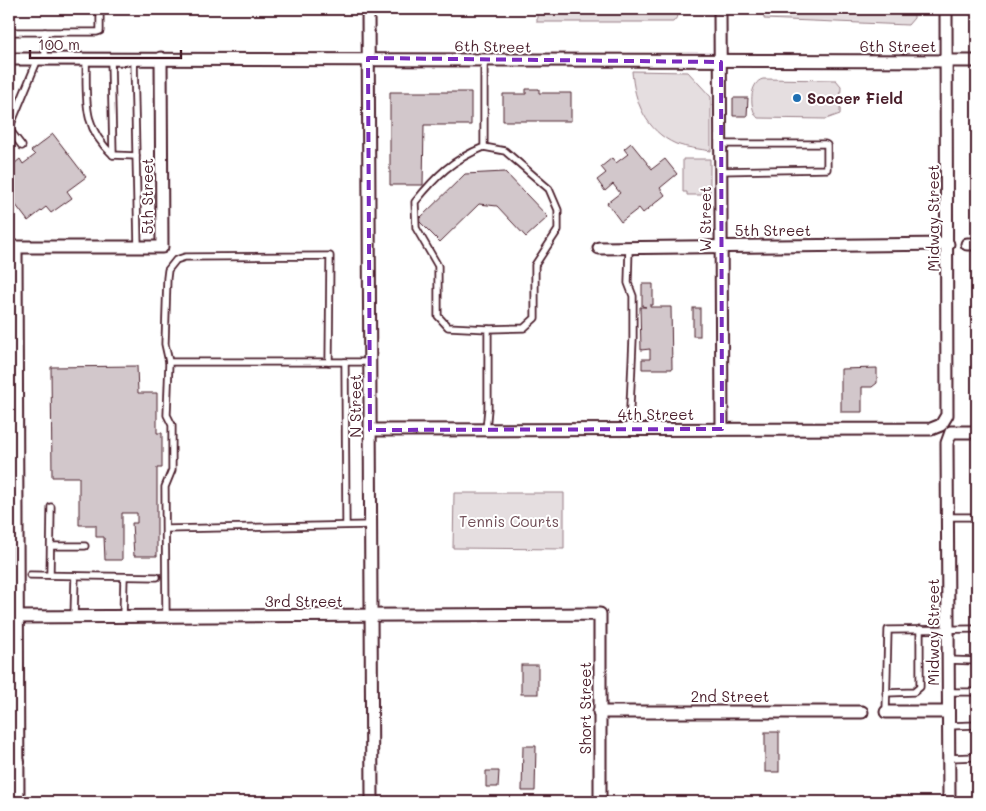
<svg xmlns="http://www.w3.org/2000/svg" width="986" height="811" viewBox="0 0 986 811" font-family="Mali,sans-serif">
	<rect width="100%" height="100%" fill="#fff"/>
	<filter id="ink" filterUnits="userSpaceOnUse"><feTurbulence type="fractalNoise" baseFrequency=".02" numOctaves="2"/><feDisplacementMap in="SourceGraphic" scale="10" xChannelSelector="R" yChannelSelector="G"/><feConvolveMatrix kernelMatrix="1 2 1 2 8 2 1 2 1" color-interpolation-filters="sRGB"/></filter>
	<g filter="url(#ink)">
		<g fill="#e5dee0" stroke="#987e86">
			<polygon points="537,9 678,9 678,16 673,22 537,22"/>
			<polygon points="764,9 914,9 914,18 908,25 764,19"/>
			<path d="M632 71 688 72 711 97V151C700 149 687 148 676 144 646 131 634 101 632 71Z"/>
			<path d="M763 79 836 80 841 86 840 114 826 119 758 118C749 110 749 82 763 79Z"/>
			<polygon points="683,159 710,159 710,195 687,195 687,192 683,192"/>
			<polygon points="454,493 564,493 564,549 453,548"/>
		</g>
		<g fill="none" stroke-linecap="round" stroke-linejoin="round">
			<polyline stroke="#91787e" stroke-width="3" points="9,78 13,69"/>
		</g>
		<g fill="#d2c7cb" stroke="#4a1f2b">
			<polygon points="526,89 539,89 539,93 571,93 571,121 503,121 503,94 526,94"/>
			<polygon points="390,92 471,92 471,125 424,125 423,185 390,185"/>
			<polygon points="733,98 748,98 747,116 733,116"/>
			<polygon points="53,134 86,177 67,191 72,198 51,213 46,207 28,221 9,196 9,168 20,159 23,164 35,155 31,151"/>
			<polygon points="631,143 652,169 665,159 677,174 660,188 665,195 643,213 639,208 621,222 607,203 620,193 613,184 605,191 597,180 606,173 601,167 612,158 616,163 628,154 624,149"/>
			<polygon points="505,172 548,217 526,237 497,206 479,204 440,242 418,220 465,174"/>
			<polygon points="642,284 653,284 653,305 650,305 650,307 671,307 672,369 642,369 642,359 650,359 650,349 641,350 640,307 646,307 642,306"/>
			<rect x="693" y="308" width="7" height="28"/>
			<polygon points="137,366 138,393 157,393 157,433 162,433 162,468 157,468 157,556 134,556 132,523 137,523 137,513 122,513 122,560 105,560 104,537 96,537 96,525 79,525 79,477 52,477 51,367"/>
			<polygon points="877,368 877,383 872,387 862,387 862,412 841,412 841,369"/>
			<rect x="521" y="665" width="17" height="29"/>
			<rect x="765" y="732" width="14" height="40"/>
			<polygon points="523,746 536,746 535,791 522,791"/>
			<polygon points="486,771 499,771 498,787 486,787"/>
		</g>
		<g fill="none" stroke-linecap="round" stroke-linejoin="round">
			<defs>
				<g id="service">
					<polyline points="9,32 97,32 100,31 100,9"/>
					<polyline points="45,59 45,32"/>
					<path d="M86 59C87 99 81 126 113 155L136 156"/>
					<polyline points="111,59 113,155"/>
					<polyline points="134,59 138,247"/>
					<path d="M484 61V147C452 160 437 175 415 202L416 228 438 266V316L448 327 488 329V409L486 430"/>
					<polyline points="22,146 9,129 38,59"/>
					<polyline points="484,147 505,151 549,189 558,210 558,230 535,265 535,318 524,328 488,329"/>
					<polyline points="720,171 827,169 827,145 825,144 721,144"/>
					<polyline points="169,362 329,362"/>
					<polyline points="345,362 346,525"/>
					<polyline points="629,429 633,339 633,296 628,283 629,248"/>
					<polyline points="947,517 977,517"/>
					<polyline points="166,529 370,525"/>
					<polyline points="51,546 85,546"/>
					<polyline points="30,575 157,577"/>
					<polyline points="50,575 51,507"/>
					<polyline points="74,617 75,576"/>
					<polyline points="123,617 124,577"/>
					<polyline points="166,617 165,487 172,470 172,425 167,415 169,362 165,344 167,278 168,270 176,260 185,257 330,256 329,362 370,362"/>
					<polyline points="948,660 977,661"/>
					<polyline points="948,692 977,692"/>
					<polyline points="886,693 914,692 920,687 920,629"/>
					<polyline points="886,712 888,630 977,629"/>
					<polyline points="948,726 977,725"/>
					<polyline points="948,758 977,757"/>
				</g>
				<g id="minor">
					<polyline points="368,9 372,802"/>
					<polyline points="720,9 722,429"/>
					<polyline points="9,59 977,61"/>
					<polyline points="967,244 977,244"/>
					<polyline points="599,248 948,244"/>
					<polyline points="370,430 931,429 941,425 947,415 946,9"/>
					<polyline points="9,617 600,614 600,802"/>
					<polyline points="599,712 862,712"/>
					<polyline points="886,712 948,712"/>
					<polyline points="18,802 16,247 162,247 161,58"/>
					<polyline points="949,802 947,443 951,432 977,432"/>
				</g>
				<polyline id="tertiary" points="9,782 17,762"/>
			</defs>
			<use href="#service" stroke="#4a1f2b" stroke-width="9"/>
			<use href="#minor" stroke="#4a1f2b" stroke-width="15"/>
			<use href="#tertiary" stroke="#4a1f2b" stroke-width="18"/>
			<use href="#service" stroke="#fff" stroke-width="5.5"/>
			<use href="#minor" stroke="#fff" stroke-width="11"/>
			<use href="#tertiary" stroke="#fff" stroke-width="14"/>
		</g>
	</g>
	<path fill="none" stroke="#7b2cbf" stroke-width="4" stroke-dasharray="10 6" stroke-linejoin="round" d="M368 58 721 62 722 429 370 430Z"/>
	<circle fill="#1f6fb2" stroke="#fff" stroke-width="2" cx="797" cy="98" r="5"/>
	<g text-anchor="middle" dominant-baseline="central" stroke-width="4" stroke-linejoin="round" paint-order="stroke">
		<g font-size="15" fill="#4a1f2b" stroke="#fff">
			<text transform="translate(493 46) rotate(1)">6th Street</text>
			<text x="898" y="46">6th Street</text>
			<text transform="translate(147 196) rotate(-90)">5th Street</text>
			<text transform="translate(933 218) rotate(-90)">Midway Street</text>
			<text transform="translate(705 219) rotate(-90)">W Street</text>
			<text x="773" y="230">5th Street</text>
			<text transform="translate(355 406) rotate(-90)">N Street</text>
			<text x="656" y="414">4th Street</text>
			<text x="304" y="601">3rd Street</text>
			<text transform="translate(933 632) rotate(-90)">Midway Street</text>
			<text x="730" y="696">2nd Street</text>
			<text transform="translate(585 708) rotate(-90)">Short Street</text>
		</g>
		<g font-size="15" font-weight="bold" fill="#4a1f2b" stroke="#fff" text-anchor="start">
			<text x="807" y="98">Soccer Field</text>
		</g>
		<g font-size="15" fill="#714f58" stroke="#fff">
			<text x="509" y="521">Tennis Courts</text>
		</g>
	</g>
	<rect width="986" height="811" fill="none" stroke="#fff" stroke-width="30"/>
	<rect x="15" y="15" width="956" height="781" fill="none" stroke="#4a1f2b" stroke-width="2" filter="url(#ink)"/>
	<path d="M30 50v8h151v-8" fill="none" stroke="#4a1f2b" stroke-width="2.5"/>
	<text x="38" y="50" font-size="15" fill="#4a1f2b" stroke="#ffffff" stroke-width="4" paint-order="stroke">100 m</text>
</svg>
